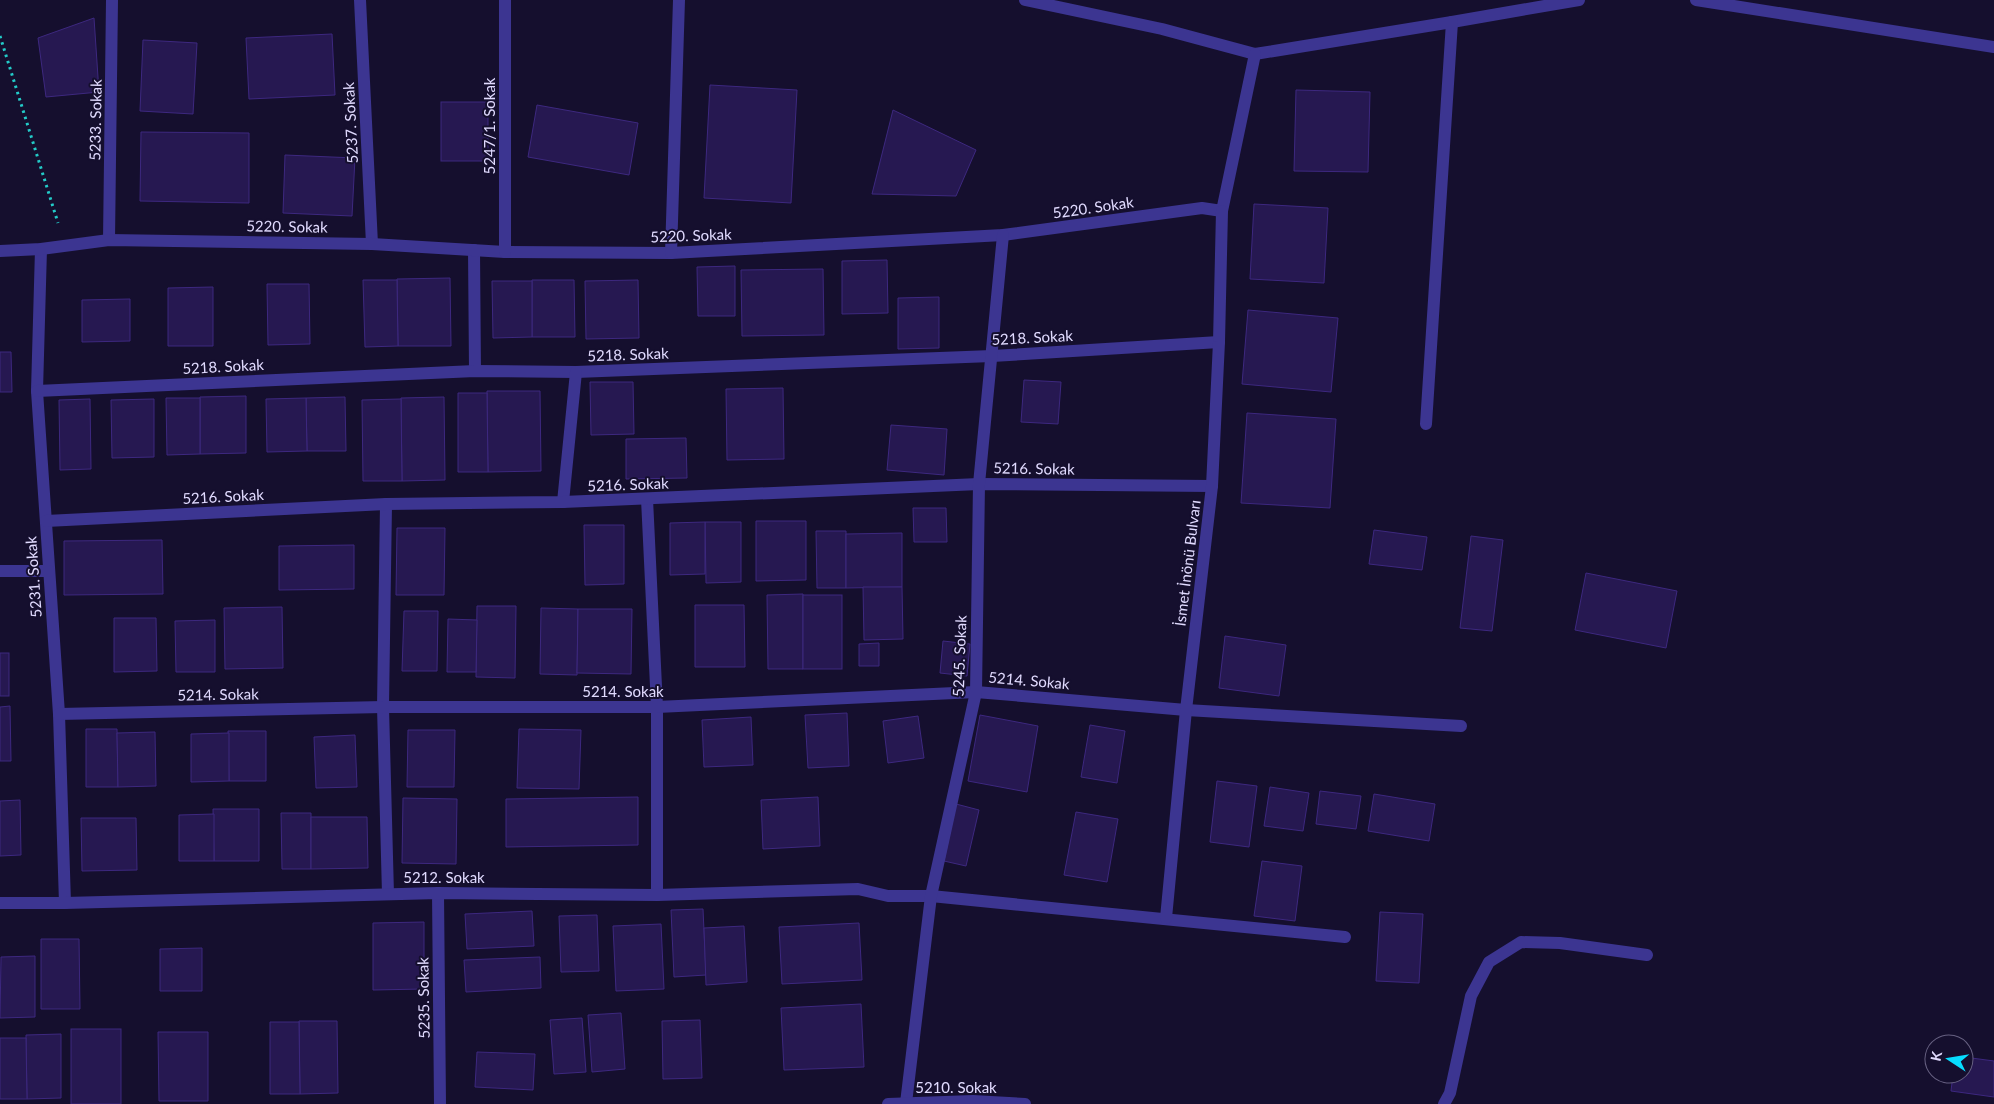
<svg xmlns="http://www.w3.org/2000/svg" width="1994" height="1104" viewBox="0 0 1994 1104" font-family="Lato,sans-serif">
	<rect width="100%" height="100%" fill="#150f2e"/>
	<g fill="#261851" stroke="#3d287f">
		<polygon points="94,18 99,92 46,97 38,38"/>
		<polygon points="332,34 335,95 249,99 246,38"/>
		<polygon points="143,40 197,43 193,114 140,111"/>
		<polygon points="710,85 797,90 791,203 704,198"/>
		<polygon points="1296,90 1370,92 1368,172 1294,171"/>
		<rect x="441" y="102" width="47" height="59"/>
		<polygon points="537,105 638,123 629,175 528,157"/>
		<polygon points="893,110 976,150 956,196 872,194"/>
		<polygon points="141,132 249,133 249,203 140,201"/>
		<polygon points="285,155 355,158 352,216 283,213"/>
		<polygon points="1254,204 1328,208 1324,283 1250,279"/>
		<polygon points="887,260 888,313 842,314 842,261"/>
		<polygon points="735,266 735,316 698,316 697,267"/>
		<polygon points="823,269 824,335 742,336 741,270"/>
		<polygon points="450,278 451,346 398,346 397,279"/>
		<polygon points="363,280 397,280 398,346 365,347"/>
		<polygon points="574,280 575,337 532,337 532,280"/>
		<polygon points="638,280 639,338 586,339 585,281"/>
		<polygon points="492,281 532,281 532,337 493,338"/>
		<polygon points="267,284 309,284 310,344 268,345"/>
		<polygon points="213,287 213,346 168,346 168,288"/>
		<polygon points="939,297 939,348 898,349 898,298"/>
		<polygon points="130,299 130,341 82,342 82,300"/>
		<polygon points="1248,310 1338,318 1331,392 1242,384"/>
		<polygon points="0,352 11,352 12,392 0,392"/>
		<polygon points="1024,380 1061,382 1058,424 1021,422"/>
		<polygon points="590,382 633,382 634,434 591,435"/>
		<polygon points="783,388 784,459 727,460 726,389"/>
		<polygon points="487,391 540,391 541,471 488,472"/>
		<polygon points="458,393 487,393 488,472 458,472"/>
		<polygon points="246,396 246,453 200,454 200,397"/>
		<polygon points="345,397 346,451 307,451 306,398"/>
		<polygon points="444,397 445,480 402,481 401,398"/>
		<polygon points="166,398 200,398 200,454 167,455"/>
		<polygon points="306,398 307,451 267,452 266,399"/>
		<polygon points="90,399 91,469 60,470 59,400"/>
		<polygon points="154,399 154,457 112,458 111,400"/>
		<polygon points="401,399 402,481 363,481 362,400"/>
		<polygon points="1247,413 1336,419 1330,508 1241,503"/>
		<polygon points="891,425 947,429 944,475 887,470"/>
		<polygon points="686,438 687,478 626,479 626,439"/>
		<polygon points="913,508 946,508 947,542 914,542"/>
		<polygon points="756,521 806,521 806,580 756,581"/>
		<polygon points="705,522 741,522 741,582 706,583"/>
		<polygon points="705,522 705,574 670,575 670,523"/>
		<polygon points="584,525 624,525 624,584 585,585"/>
		<polygon points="397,528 445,528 444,595 396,595"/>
		<polygon points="1374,530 1427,537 1422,570 1369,564"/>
		<polygon points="816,531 846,531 846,588 817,588"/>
		<polygon points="902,533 902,587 846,588 846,534"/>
		<polygon points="1471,536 1503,540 1492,631 1460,628"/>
		<polygon points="162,540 163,594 64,595 64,541"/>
		<polygon points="354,545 354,589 279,590 279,546"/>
		<polygon points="1586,573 1677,591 1666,648 1575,630"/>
		<polygon points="863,587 902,587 903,639 864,640"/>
		<polygon points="803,594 803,669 768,669 767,595"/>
		<rect x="803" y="595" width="39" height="74"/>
		<polygon points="695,605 744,605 745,667 695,667"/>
		<polygon points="477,606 516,606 515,678 476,677"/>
		<polygon points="282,607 283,668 225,669 224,608"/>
		<polygon points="541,608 578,609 577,675 540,674"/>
		<polygon points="578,609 632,609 631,674 577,673"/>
		<polygon points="404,611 438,611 437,671 402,671"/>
		<polygon points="114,618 156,618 157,671 114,672"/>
		<polygon points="448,619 477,620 476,672 447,672"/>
		<polygon points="215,620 215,672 176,672 175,621"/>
		<polygon points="1225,636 1286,645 1279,696 1219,688"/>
		<polygon points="943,641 970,644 967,676 940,673"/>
		<polygon points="879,643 879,666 859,666 859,644"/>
		<rect x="0" y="653" width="9" height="43"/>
		<polygon points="10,706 11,761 0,761 0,707"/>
		<polygon points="847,713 849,766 808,768 805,715"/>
		<polygon points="980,715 1038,726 1027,792 968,781"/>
		<polygon points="918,716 924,758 888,763 883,721"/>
		<polygon points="751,717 753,765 704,767 702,720"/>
		<polygon points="1090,725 1125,731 1117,783 1081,777"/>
		<polygon points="86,729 117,729 118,787 86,787"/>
		<polygon points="519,729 581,730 579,789 517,788"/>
		<polygon points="408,730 455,730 454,787 407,787"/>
		<polygon points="228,731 266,731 266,781 229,781"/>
		<polygon points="155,732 156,786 118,787 117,733"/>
		<polygon points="229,733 229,781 191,782 191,734"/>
		<polygon points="355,735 357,787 316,788 314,737"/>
		<polygon points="1217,781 1257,786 1249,847 1210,842"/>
		<polygon points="1270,787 1309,793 1303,831 1264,826"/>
		<polygon points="1320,791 1361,796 1356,829 1316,824"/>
		<polygon points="1374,794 1435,804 1429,841 1368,831"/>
		<polygon points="638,797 638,845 506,847 506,799"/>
		<polygon points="818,797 820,846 763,849 761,800"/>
		<polygon points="403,798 457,799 456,864 402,863"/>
		<polygon points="20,800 21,855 0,856 0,801"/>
		<polygon points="956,804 979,810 966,866 944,861"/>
		<polygon points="213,809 259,809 259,861 214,861"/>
		<polygon points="1076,812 1118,819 1107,882 1064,875"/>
		<polygon points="281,813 311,813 311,869 282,869"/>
		<polygon points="214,814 214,861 179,861 179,815"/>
		<polygon points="311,817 367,817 368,868 311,869"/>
		<polygon points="81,818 136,818 137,870 82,871"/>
		<polygon points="1262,861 1302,866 1295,921 1254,916"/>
		<polygon points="703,909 706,975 674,977 671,910"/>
		<polygon points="532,911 534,946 467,949 465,914"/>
		<polygon points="1380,912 1423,914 1419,983 1376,981"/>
		<polygon points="597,915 599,971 561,972 559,916"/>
		<polygon points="424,922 424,989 373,990 373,923"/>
		<polygon points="859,923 862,980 782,984 779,927"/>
		<polygon points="661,924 664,989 616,991 613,926"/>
		<polygon points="744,926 747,982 706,985 704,928"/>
		<polygon points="41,939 79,939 80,1009 41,1009"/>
		<polygon points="202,948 202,991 160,991 160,949"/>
		<polygon points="35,956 35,1017 0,1018 1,957"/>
		<polygon points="540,957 541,988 466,992 464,960"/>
		<polygon points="861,1004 864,1067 784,1070 781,1008"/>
		<polygon points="621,1013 625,1069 592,1072 588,1015"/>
		<polygon points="582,1018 586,1072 554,1074 550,1020"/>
		<polygon points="700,1020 702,1078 663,1079 662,1021"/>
		<polygon points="337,1021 338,1093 300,1094 299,1021"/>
		<polygon points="270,1022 299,1022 300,1094 270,1094"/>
		<rect x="71" y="1029" width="50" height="75"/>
		<polygon points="158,1032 208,1032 208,1101 159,1101"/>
		<polygon points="61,1034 61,1098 27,1099 26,1035"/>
		<polygon points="0,1038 26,1038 27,1099 0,1099"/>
		<polygon points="477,1052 535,1054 533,1090 475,1087"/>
		<polygon points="1964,1057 1994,1061 1994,1097 1951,1091 1953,1074 1964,1074"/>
	</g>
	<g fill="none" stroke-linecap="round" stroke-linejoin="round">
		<polyline stroke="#23cbc8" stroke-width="3" stroke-dasharray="2.5 4" stroke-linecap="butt" points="0,36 58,223"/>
		<g stroke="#3c3591" stroke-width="12">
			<polyline points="1696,0 1994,47"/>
			<polyline points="1452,22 1579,0"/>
			<polyline points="1444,1104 1450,1093 1471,996 1489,962 1521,942 1560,943 1647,955"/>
		</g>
		<g stroke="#3c3591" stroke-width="12">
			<polyline points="360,0 372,244"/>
			<polyline points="1025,0 1162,29 1255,54 1452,22 1426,424"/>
			<polyline points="109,240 112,0"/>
			<polyline points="41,249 37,391 59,714 65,903"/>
			<polyline points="474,250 475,371"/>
			<polyline points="0,251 41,249 109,240 372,244 505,252 671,253 1003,235 1202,208 1222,211 1255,54"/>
			<polyline points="505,252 505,0"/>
			<polyline points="671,253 679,0"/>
			<polyline points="37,391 475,371 576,372 992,356 1219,342"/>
			<polyline points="647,499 657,707 657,895"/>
			<polyline points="563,502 576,372"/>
			<polyline points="386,504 383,707 388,894"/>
			<polyline points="46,521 386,504 563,502 979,484 1212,486"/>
			<polyline points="0,571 49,571"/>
			<polyline points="59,714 383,707 657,707 976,692 1186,710 1461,726"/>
			<polyline points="438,893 440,1104"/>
			<polyline points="0,903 65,903 438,893 657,895 858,889 888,896 931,896 1345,937"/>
			<polyline points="1166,918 1186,710 1212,486 1219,342 1222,211"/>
			<polyline points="906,1103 931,896 976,692 979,484 1003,235"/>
			<polyline points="888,1104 973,1101 1025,1104"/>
		</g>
	</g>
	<g text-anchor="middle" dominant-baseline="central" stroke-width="4" stroke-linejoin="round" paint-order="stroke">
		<g font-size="15" fill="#e1dbff" stroke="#150f2e">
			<text transform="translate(95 120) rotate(-89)">5233. Sokak</text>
			<text transform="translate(350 123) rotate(-93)">5237. Sokak</text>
			<text transform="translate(489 126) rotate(-90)">5247/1. Sokak</text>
			<text transform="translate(1093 207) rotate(-8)">5220. Sokak</text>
			<text transform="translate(287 226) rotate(1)">5220. Sokak</text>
			<text transform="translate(691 235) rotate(-2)">5220. Sokak</text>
			<text transform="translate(1032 337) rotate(-3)">5218. Sokak</text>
			<text transform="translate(628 354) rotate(-2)">5218. Sokak</text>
			<text transform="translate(223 366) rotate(-3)">5218. Sokak</text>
			<text transform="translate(1034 468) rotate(1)">5216. Sokak</text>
			<text transform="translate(628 484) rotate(-2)">5216. Sokak</text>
			<text transform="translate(223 496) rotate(-3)">5216. Sokak</text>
			<text transform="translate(1187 563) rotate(-83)">İsmet İnönü Bulvarı</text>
			<text transform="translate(33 577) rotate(-94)">5231. Sokak</text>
			<text transform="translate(959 656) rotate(-88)">5245. Sokak</text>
			<text transform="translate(1029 680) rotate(5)">5214. Sokak</text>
			<text x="623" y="691">5214. Sokak</text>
			<text transform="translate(218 694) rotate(-1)">5214. Sokak</text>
			<text x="444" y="877">5212. Sokak</text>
			<text transform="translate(423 998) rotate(-91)">5235. Sokak</text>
			<text x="956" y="1087">5210. Sokak</text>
		</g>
	</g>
	<g transform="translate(1949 1059) rotate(282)"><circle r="24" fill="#150f2e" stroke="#676182"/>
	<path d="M0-4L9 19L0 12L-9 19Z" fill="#07dcff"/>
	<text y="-8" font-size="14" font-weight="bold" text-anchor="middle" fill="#e1dbff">K</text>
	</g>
</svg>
